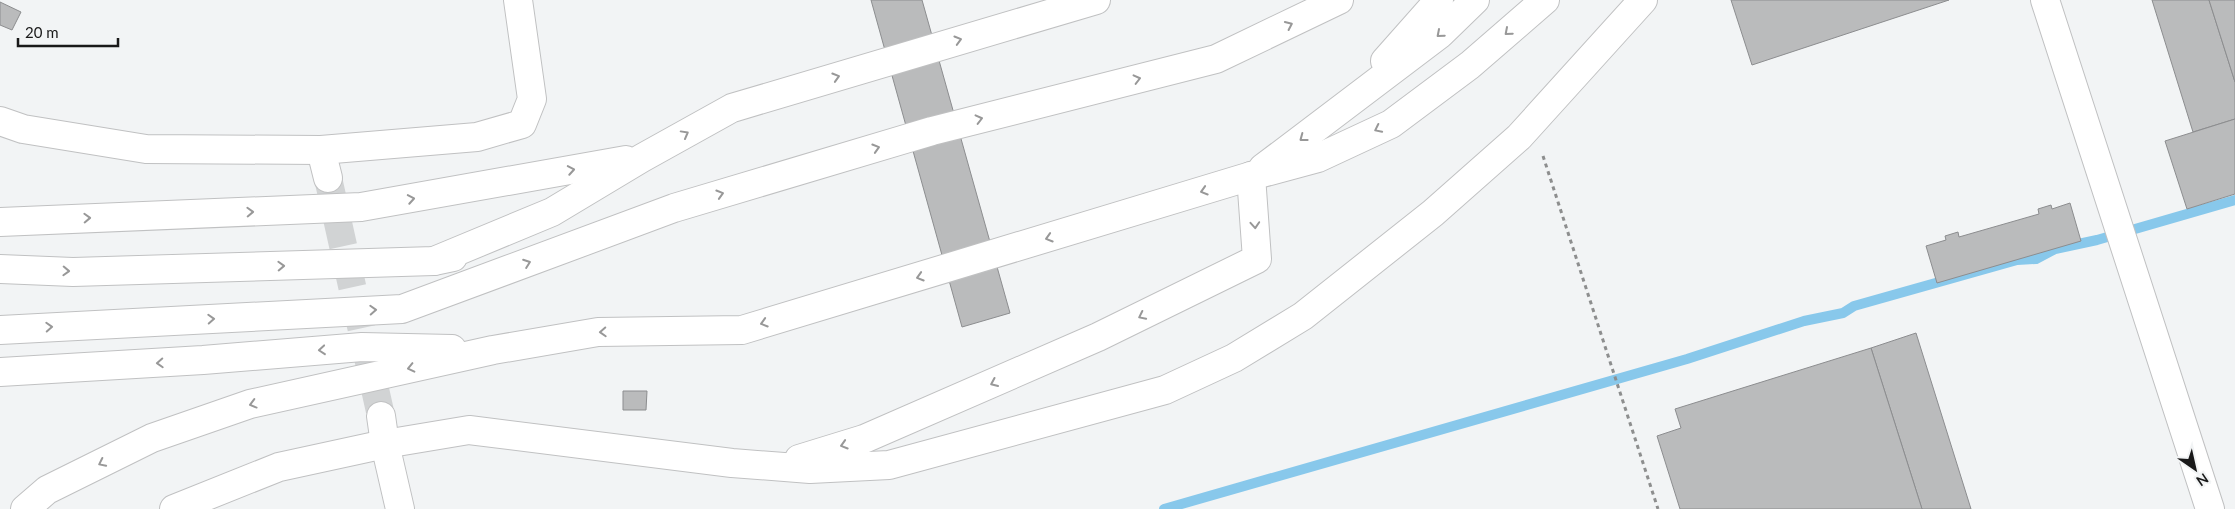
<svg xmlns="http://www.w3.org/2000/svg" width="2235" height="509" viewBox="0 0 2235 509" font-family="Lato,sans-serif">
	<rect width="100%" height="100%" fill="#f2f4f5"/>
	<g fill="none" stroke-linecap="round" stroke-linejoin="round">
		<polyline stroke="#88c8eb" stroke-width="10" points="1164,509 1687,359 1804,321 1843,313 1854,306 2017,260 2036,259 2055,249 2097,240 2235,200"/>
	</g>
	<g fill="#babbbc" stroke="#8c8d8f">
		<polygon points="871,0 922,0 1010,313 962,327"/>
		<polygon points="1731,0 1949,0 1752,65"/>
		<polygon points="2152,0 2209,0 2235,82 2235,119 2193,132"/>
		<polygon points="2209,0 2235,0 2235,82"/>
		<polygon points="0,2 21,12 12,30 0,25"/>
		<polygon points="2235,119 2235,194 2187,209 2165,141"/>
		<polygon points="2070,203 2081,241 1937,283 1926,246 1946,240 1945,236 1958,232 1959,237 2039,214 2038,209 2051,205 2052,209"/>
		<polygon points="1916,333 1971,509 1922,509 1871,348"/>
		<polygon points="1871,348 1922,509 1680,509 1657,436 1681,428 1675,409"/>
		<polygon points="623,391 647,391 646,410 623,410"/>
	</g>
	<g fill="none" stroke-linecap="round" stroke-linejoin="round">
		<polyline stroke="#d1d3d4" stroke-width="28" stroke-dasharray="28 14" stroke-linecap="butt" points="328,178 381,416"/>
		<defs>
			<g id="minor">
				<polyline points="2045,0 2210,509"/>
				<polyline points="0,121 23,129 146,149 321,150 477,137 522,124 532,99 518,0"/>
				<polyline points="321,150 328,178"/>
				<polyline points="381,416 385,444 400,509"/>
				<polyline points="799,459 864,439 1098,337 1257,259 1251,176"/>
				<polyline points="174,509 279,467 385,444 469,430 732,463 810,469 889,465 1165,390 1234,358 1303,316 1433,213 1519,137 1643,0"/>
			</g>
			<g id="highway">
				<polyline points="1385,61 1439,0"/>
				<polyline points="1263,168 1440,34 1475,0"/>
				<polyline points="0,222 361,207 626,160"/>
				<polyline points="434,261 552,212 642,158 732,108 1096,0"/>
				<polyline points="0,269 73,272 434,261 453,257"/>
				<polyline points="0,330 402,309 674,208 932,131 1216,59 1339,0"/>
				<polyline points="0,372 203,360 362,347 452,349"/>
				<polyline points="25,509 47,490 152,438 250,404 493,350 598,332 742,330 1251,176 1318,158 1391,124 1470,65 1545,0"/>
			</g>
		</defs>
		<use href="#minor" stroke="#c0c1c2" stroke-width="30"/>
		<use href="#highway" stroke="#c0c1c2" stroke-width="30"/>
		<polyline stroke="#8d8e8e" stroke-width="3" stroke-dasharray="4 4" stroke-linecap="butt" points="1543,156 1658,509"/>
		<use href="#minor" stroke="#fff" stroke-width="28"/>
		<use href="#highway" stroke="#fff" stroke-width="28"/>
	</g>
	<defs><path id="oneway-chevron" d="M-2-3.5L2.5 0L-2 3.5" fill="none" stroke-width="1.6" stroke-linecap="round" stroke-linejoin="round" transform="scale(1.25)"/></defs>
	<g stroke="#989898">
		<use href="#oneway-chevron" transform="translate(1289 25) rotate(-25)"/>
		<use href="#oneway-chevron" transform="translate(1508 32) rotate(139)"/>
		<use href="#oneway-chevron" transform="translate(1440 34) rotate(139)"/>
		<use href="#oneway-chevron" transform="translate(958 40) rotate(-16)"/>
		<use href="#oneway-chevron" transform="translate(836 77) rotate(-17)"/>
		<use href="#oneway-chevron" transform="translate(1137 79) rotate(-14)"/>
		<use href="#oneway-chevron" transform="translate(979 119) rotate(-14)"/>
		<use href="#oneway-chevron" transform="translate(1378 129) rotate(154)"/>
		<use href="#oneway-chevron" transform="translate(685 134) rotate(-29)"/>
		<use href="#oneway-chevron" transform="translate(1303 138) rotate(143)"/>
		<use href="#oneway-chevron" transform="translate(876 148) rotate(-17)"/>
		<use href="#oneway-chevron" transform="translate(571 170) rotate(-10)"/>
		<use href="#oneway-chevron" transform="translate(1204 191) rotate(163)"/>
		<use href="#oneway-chevron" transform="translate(720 194) rotate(-17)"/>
		<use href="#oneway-chevron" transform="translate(411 199) rotate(-10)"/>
		<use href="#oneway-chevron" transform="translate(250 212) rotate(-2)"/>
		<use href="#oneway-chevron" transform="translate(87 218) rotate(-2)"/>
		<use href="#oneway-chevron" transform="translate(1255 225) rotate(86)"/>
		<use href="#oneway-chevron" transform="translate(1049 238) rotate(163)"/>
		<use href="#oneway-chevron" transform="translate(527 263) rotate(-20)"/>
		<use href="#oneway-chevron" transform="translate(281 266) rotate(-2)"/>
		<use href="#oneway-chevron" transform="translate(66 271) rotate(2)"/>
		<use href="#oneway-chevron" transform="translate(920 277) rotate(163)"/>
		<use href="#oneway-chevron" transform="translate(373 310) rotate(-3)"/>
		<use href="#oneway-chevron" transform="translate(1142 316) rotate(154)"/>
		<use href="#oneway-chevron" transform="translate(211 319) rotate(-3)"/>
		<use href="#oneway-chevron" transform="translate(764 323) rotate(163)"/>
		<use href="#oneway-chevron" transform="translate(49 327) rotate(-3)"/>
		<use href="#oneway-chevron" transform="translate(603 332) rotate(177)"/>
		<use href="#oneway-chevron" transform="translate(322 350) rotate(175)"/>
		<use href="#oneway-chevron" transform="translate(160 363) rotate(177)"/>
		<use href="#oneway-chevron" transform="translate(411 368) rotate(167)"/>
		<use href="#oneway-chevron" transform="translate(994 383) rotate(156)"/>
		<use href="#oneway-chevron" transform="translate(253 404) rotate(165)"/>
		<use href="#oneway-chevron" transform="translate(844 445) rotate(163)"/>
		<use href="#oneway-chevron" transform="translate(102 463) rotate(154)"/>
	</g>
	<g transform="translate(2195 469) rotate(146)" stroke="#f2f4f5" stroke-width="4" paint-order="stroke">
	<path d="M0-4L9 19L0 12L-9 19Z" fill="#191919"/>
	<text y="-8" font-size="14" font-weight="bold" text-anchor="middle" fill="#191919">N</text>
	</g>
	<path d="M18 38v8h100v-8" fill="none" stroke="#191919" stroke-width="2.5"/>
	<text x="25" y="38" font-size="15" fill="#191919" stroke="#f2f4f5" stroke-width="4" paint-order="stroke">20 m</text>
</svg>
